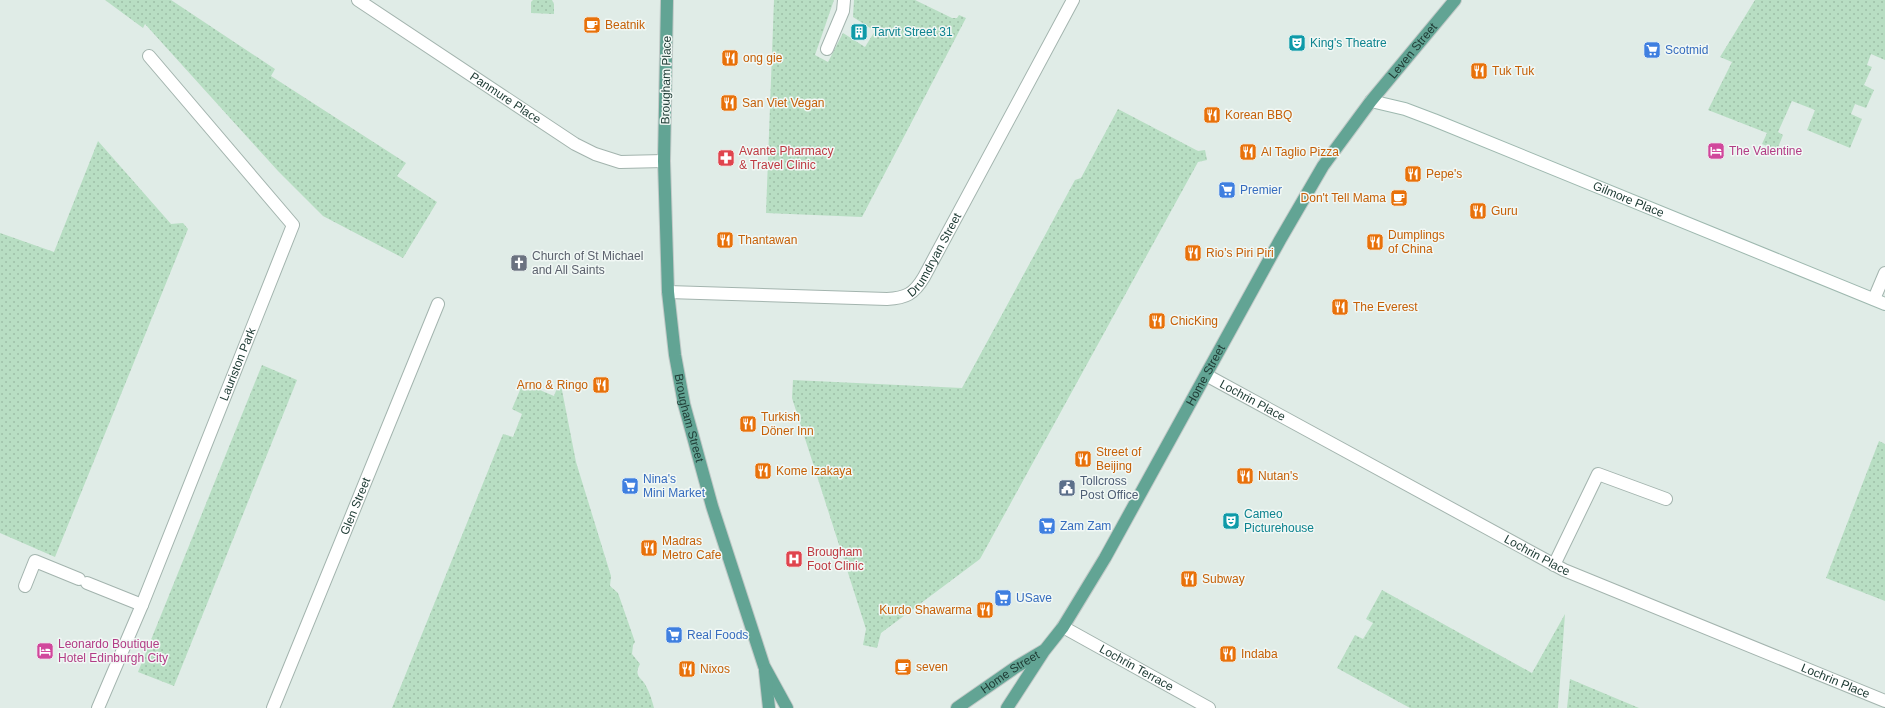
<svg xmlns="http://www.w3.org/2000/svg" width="1885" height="708" viewBox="0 0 1885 708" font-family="Helvetica,sans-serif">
	<defs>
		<pattern id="grass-dots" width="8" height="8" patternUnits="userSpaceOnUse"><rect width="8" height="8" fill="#b8dec3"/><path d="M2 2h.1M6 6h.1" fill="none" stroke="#9ebfa8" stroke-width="1.8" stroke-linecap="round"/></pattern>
	</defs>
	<rect width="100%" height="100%" fill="#e0ece7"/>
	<g fill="url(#grass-dots)">
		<polygon points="105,0 171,0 275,69 271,76 406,163 397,176 437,202 403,258 323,216 278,171 145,24 143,28"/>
		<polygon points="533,0 552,0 554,4 554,14 531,13 531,2"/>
		<polygon points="774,0 834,0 815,55 828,62 843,33 865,47 875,31 853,17 854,0 915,0 952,18 957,18 959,15 966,18 862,217 766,213"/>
		<polygon points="1755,0 1885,0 1885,60 1871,54 1867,65 1872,67 1864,85 1874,90 1866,108 1855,104 1851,114 1862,119 1850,148 1807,130 1815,110 1792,101 1778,132 1783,135 1777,150 1762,144 1767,133 1708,110 1732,62 1720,57"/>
		<polygon points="1118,109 1198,151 1205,150 1207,160 1198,162 980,559 881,633 877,648 863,645 866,629 792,398 793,380 962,388 1075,180 1081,178"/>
		<polygon points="98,141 171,224 183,223 188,229 55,557 0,533 0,233 54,252"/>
		<polygon points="262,365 297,380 174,686 138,672"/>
		<path d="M560 380 576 462 611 576 610 586 618 593 635 642 633 645 632 654 640 664C633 677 642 677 646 686 650 693 652 701 654 708H392L503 434 513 437 522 414 512 409 523 383 554 396Z"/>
		<polygon points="1879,441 1885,444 1885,601 1826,578"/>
		<polygon points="1382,590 1532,673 1565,614 1558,708 1410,708 1337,668 1355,635 1363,639 1373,623 1366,619"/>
		<polygon points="1570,679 1639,708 1567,708"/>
	</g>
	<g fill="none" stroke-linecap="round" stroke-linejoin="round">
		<defs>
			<g id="lane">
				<polyline points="827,49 843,11 844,0"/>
				<polyline points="1554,565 1598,474 1666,499"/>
				<polyline points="87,583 142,605"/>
				<polyline points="25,586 35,561 79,579"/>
			</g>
			<g id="street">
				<path id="s1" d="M358 0 575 144 595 154 620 162 664 161"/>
				<path id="s2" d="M668 292 887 299C906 298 914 294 924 277L1073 0"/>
				<polyline points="1874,299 1885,273"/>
				<path id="s3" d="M1206 375 1564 570 1885 701"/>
				<path id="s4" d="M1063 627 1209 708"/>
				<path id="s5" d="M98 708 142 605 293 225 149 56"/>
				<path id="s6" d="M273 708 438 304"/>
			</g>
			<g id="secondary">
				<path id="s7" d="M1371 101 1405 109 1434 120 1885 304"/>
			</g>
			<g id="primary">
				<path id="s8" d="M667 0 664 161 668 292 675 355 684 404 712 506 764 666 787 708"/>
				<polyline points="765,671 769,708"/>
				<path id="s9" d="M957 708 1016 667 1043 651"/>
				<path id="s10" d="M1007 708 1044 651 1063 627 1105 558 1280 240 1323 166 1371 101 1455 0"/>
			</g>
		</defs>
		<use href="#lane" stroke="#a3b4ae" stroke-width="14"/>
		<use href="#street" stroke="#a3b4ae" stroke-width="14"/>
		<use href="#secondary" stroke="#9eb8af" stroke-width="14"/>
		<use href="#primary" stroke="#c1c9c7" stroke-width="14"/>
		<use href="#lane" stroke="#fff" stroke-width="12"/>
		<use href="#street" stroke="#fff" stroke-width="12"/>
		<use href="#secondary" stroke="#fff" stroke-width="12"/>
		<use href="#primary" stroke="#62a494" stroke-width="12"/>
	</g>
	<defs>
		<symbol id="cafe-square" viewBox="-11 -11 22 22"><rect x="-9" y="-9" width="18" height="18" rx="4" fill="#e8710a" stroke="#f1f8f5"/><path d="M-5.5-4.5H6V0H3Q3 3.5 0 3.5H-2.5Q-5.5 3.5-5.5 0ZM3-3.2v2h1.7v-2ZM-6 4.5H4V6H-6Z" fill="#fff"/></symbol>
		<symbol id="building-square" viewBox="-11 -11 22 22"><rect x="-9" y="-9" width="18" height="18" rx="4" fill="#0f9aa8" stroke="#f1f8f5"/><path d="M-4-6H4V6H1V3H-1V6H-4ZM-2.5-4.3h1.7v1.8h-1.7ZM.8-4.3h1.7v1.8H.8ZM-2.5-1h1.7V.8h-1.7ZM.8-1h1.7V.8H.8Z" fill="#fff"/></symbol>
		<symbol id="theatre-square" viewBox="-11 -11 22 22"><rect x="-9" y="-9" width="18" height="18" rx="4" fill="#0f9aa8" stroke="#f1f8f5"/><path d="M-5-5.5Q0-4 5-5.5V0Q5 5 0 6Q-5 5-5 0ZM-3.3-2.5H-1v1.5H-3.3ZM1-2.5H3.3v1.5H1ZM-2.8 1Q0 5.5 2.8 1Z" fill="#fff"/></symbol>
		<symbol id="supermarket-square" viewBox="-11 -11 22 22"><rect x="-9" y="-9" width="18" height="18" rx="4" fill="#3f7fe0" stroke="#f1f8f5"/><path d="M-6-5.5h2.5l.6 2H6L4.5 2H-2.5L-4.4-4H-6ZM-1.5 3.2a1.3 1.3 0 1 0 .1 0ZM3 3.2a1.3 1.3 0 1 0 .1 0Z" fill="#fff"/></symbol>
		<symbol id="restaurant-square" viewBox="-11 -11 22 22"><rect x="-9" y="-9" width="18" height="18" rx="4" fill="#e8710a" stroke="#f1f8f5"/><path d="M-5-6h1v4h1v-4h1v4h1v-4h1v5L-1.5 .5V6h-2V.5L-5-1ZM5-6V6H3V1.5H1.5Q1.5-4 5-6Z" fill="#fff"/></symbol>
		<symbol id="hotel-square" viewBox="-11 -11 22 22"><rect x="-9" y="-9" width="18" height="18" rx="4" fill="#d1479c" stroke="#f1f8f5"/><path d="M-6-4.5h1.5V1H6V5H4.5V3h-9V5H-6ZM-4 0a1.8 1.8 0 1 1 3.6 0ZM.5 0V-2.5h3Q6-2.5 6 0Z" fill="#fff"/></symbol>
		<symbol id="pharmacy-square" viewBox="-11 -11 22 22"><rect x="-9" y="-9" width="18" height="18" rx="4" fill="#e0444e" stroke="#f1f8f5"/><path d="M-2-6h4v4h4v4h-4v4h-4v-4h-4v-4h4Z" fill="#fff"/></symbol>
		<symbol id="church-square" viewBox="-11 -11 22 22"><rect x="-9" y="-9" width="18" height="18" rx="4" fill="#6b7280" stroke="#f1f8f5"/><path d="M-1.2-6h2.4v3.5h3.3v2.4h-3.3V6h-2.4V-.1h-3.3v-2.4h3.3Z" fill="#fff"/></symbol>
		<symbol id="civic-square" viewBox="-11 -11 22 22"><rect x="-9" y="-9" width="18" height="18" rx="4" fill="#5c6f8a" stroke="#f1f8f5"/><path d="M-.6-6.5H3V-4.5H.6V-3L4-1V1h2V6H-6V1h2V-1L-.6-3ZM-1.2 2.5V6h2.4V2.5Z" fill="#fff"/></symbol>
		<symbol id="hospital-square" viewBox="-11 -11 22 22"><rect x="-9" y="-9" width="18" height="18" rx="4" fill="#e0444e" stroke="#f1f8f5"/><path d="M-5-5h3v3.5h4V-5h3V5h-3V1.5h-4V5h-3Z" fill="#fff"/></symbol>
	</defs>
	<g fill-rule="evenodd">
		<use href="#cafe-square" x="582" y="15" width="20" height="20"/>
		<use href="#building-square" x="849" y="22" width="20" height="20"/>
		<use href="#theatre-square" x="1287" y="33" width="20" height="20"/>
		<use href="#supermarket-square" x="1642" y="40" width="20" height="20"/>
		<use href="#restaurant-square" x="720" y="48" width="20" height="20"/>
		<use href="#restaurant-square" x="1469" y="61" width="20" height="20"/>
		<use href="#restaurant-square" x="719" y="93" width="20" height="20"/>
		<use href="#restaurant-square" x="1202" y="105" width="20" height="20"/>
		<use href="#hotel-square" x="1706" y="141" width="20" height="20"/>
		<use href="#restaurant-square" x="1238" y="142" width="20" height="20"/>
		<use href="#pharmacy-square" x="716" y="148" width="20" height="20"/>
		<use href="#restaurant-square" x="1403" y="164" width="20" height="20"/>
		<use href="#supermarket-square" x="1217" y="180" width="20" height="20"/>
		<use href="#cafe-square" x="1389" y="188" width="20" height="20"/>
		<use href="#restaurant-square" x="1468" y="201" width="20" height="20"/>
		<use href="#restaurant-square" x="715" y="230" width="20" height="20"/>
		<use href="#restaurant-square" x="1365" y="232" width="20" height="20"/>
		<use href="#restaurant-square" x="1183" y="243" width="20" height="20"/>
		<use href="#church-square" x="509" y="253" width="20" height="20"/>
		<use href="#restaurant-square" x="1330" y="297" width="20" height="20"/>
		<use href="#restaurant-square" x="1147" y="311" width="20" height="20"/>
		<use href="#restaurant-square" x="591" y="375" width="20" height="20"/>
		<use href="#restaurant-square" x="738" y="414" width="20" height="20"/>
		<use href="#restaurant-square" x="1073" y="449" width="20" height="20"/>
		<use href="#restaurant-square" x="753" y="461" width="20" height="20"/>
		<use href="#restaurant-square" x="1235" y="466" width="20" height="20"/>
		<use href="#supermarket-square" x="620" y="476" width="20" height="20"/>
		<use href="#civic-square" x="1057" y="478" width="20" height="20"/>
		<use href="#theatre-square" x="1221" y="511" width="20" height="20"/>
		<use href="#supermarket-square" x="1037" y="516" width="20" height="20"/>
		<use href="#restaurant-square" x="639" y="538" width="20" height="20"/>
		<use href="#hospital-square" x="784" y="549" width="20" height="20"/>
		<use href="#restaurant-square" x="1179" y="569" width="20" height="20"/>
		<use href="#supermarket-square" x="993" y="588" width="20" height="20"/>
		<use href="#restaurant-square" x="975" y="600" width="20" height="20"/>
		<use href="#supermarket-square" x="664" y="625" width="20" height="20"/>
		<use href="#hotel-square" x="35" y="641" width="20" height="20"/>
		<use href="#restaurant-square" x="1218" y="644" width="20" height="20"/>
		<use href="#cafe-square" x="893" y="657" width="20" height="20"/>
		<use href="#restaurant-square" x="677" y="659" width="20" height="20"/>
	</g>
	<g text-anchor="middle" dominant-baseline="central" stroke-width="3" stroke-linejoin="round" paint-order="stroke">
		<g font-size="12" fill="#c56008" stroke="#f1f8f5" text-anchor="start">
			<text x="605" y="25">Beatnik</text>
			<text x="743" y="58">ong gie</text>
			<text x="1492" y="71">Tuk Tuk</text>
			<text x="742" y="103">San Viet Vegan</text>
			<text x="1225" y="115">Korean BBQ</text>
			<text x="1261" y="152">Al Taglio Pizza</text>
			<text x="1426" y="174">Pepe's</text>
			<text x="1386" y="198" text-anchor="end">Don't Tell Mama</text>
			<text x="1491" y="211">Guru</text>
			<text x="1388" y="235">Dumplings<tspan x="1388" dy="14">of China</tspan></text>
			<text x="738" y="240">Thantawan</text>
			<text x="1206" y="253">Rio’s Piri Piri</text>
			<text x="1353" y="307">The Everest</text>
			<text x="1170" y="321">ChicKing</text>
			<text x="588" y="385" text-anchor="end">Arno &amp; Ringo</text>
			<text x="761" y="417">Turkish<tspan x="761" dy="14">Döner Inn</tspan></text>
			<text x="1096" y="452">Street of<tspan x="1096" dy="14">Beijing</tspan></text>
			<text x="776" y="471">Kome Izakaya</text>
			<text x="1258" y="476">Nutan's</text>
			<text x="662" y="541">Madras<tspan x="662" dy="14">Metro Cafe</tspan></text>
			<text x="1202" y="579">Subway</text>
			<text x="972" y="610" text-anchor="end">Kurdo Shawarma</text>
			<text x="1241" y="654">Indaba</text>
			<text x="916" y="667">seven</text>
			<text x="700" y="669">Nixos</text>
		</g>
		<g font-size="12" fill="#0d838f" stroke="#f1f8f5" text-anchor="start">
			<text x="872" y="32">Tarvit Street 31</text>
			<text x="1310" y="43">King's Theatre</text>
			<text x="1244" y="514">Cameo<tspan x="1244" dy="14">Picturehouse</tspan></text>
		</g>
		<g font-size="12" fill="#203d36" stroke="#f1f8f5">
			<text stroke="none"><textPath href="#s10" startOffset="774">Leven Street</textPath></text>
			<text transform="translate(666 80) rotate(-89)">Brougham Place</text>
			<text stroke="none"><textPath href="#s1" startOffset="177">Panmure Place</textPath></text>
			<text stroke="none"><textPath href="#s7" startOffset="276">Gilmore Place</textPath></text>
			<text stroke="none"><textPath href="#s2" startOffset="289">Drumdryan Street</textPath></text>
			<text stroke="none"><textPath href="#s5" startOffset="371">Lauriston Park</textPath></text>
			<text stroke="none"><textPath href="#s10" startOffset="388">Home Street</textPath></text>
			<text stroke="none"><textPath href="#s3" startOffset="53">Lochrin Place</textPath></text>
			<text stroke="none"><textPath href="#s8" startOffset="420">Brougham Street</textPath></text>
			<text stroke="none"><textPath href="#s6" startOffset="218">Glen Street</textPath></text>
			<text stroke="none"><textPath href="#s3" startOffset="377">Lochrin Place</textPath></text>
			<text stroke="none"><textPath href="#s4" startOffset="84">Lochrin Terrace</textPath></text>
			<text stroke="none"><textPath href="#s9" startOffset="64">Home Street</textPath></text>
			<text stroke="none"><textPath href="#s3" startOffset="701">Lochrin Place</textPath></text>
		</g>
		<g font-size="12" fill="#366cbe" stroke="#f1f8f5" text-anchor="start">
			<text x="1665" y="50">Scotmid</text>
			<text x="1240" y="190">Premier</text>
			<text x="643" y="479">Nina's<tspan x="643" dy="14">Mini Market</tspan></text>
			<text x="1060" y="526">Zam Zam</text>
			<text x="1016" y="598">USave</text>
			<text x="687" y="635">Real Foods</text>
		</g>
		<g font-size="12" fill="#be3a42" stroke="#f1f8f5" text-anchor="start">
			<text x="739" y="151">Avante Pharmacy<tspan x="739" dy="14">&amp; Travel Clinic</tspan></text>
			<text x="807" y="552">Brougham<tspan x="807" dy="14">Foot Clinic</tspan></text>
		</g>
		<g font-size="12" fill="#b23c85" stroke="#f1f8f5" text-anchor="start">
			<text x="1729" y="151">The Valentine</text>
			<text x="58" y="644">Leonardo Boutique<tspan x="58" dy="14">Hotel Edinburgh City</tspan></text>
		</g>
		<g font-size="12" fill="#5b616d" stroke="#f1f8f5" text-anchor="start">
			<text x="532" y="256">Church of St Michael<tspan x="532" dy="14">and All Saints</tspan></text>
		</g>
		<g font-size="12" fill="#4e5e75" stroke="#f1f8f5" text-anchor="start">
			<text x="1080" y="481">Tollcross<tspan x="1080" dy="14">Post Office</tspan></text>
		</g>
	</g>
</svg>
